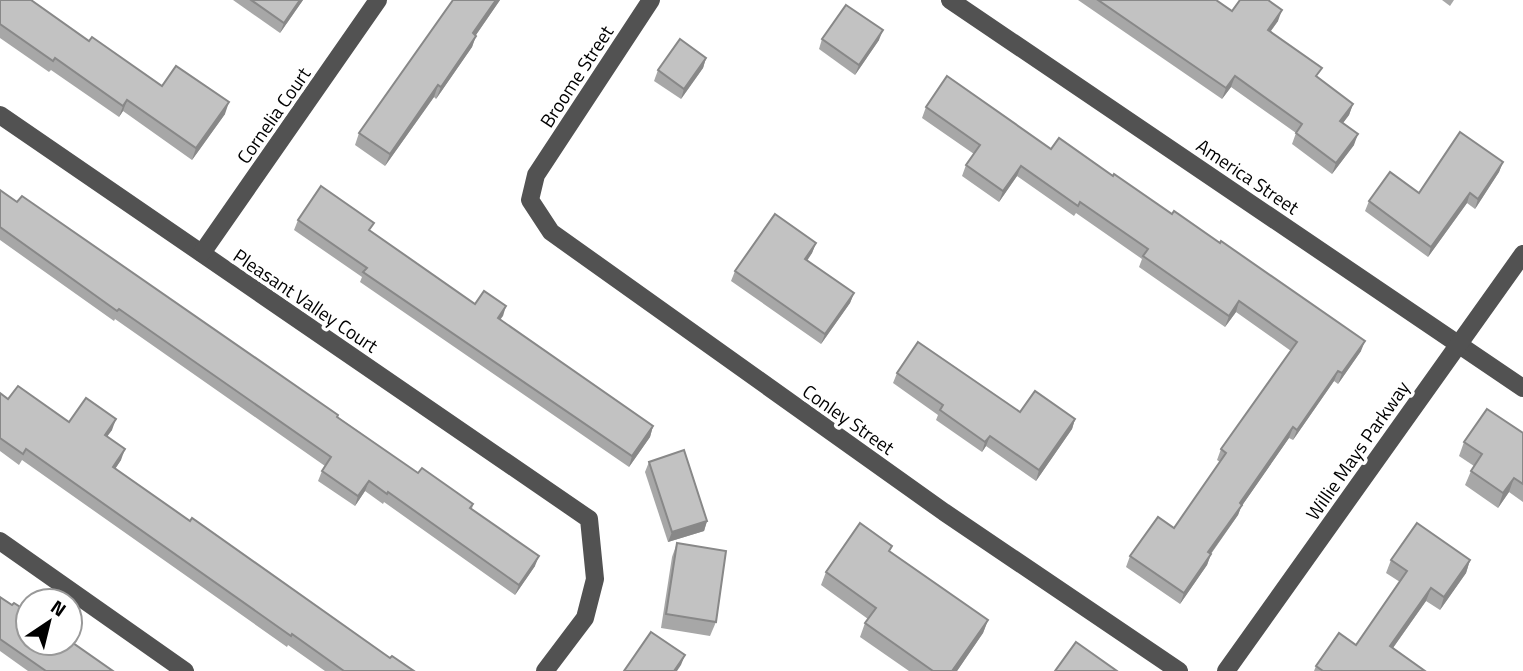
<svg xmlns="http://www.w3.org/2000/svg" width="1523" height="671" viewBox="0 0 1523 671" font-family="'Titillium Web',sans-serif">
	<rect width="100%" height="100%" fill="#fff"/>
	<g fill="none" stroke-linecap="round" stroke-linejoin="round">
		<g stroke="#525252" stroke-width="18">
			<polyline points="651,0 536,175 530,200 551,232 944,512 1179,671"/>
			<polyline points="950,0 1523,388"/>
			<polyline points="0,115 589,519 595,579 585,618 545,671"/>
			<polyline points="202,253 378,0"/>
			<polyline points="0,541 185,671"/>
			<polyline points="1226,671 1523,254"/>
		</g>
	</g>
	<g fill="#a7a7a7">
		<polygon points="0,0 89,41 162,86 225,114 192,160 123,111 119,117 51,70 49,72 0,38"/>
		<polygon points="233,0 303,0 280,33"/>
		<polygon points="453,0 500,0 476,35 472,47 436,99 434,97 385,166 355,145 359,133"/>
		<polygon points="1078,0 1216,0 1232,11 1278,21 1271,31 1318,77 1353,104 1349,115 1343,123 1354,145 1332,174 1292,144 1296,133 1231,87 1222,99"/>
		<polygon points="1442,0 1454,0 1450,6"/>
		<polygon points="822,39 879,40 855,75 819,49"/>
		<polygon points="706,58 703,68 681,99 654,81 658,70"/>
		<polygon points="926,107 1051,149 1361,351 1338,384 1334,381 1293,440 1289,438 1241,507 1238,515 1211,554 1207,565 1180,604 1126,567 1130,556 1174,528 1220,462 1217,460 1221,449 1291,351 1236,312 1225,327 1139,267 1142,259 1076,213 1074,216 1017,176 999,202 962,176 966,165 974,154 922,118"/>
		<polygon points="1503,162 1499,172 1475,209 1467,203 1428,257 1365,211 1369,201 1419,193"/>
		<polygon points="0,190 338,417 418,473 473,504 472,509 535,566 515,595 384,502 383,504 365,491 355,506 318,481 322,471 325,466 115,319 114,321 0,240"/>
		<polygon points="298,220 371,231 475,304 506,306 500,319 653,426 650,437 629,467 360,282 362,277 294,230"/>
		<polygon points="816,243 812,253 807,261 854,293 850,303 821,344 731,281 735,271"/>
		<polygon points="897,373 1020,412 1075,419 1072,429 1036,481 986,446 982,452 936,420 938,415 893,383"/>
		<polygon points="0,393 8,399 69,422 112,430 107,436 121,460 115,469 390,658 414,671 325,671 288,645 287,647 22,460 19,465 0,451"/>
		<polygon points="1523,433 1523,502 1509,492 1498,508 1465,485 1471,471 1474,466 1459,456 1464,442"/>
		<polygon points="649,462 707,521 704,531 668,542 645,472"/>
		<polygon points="677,543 716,622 710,636 661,628 672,557"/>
		<polygon points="891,552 988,620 983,633 957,671 909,671 860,637 865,623 868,619 821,585 826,572"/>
		<polygon points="1391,560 1470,560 1466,573 1440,610 1426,601 1393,648 1425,671 1314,671 1316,666 1356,645 1400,582 1386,573"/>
		<polygon points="0,597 113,671 28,671 0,651"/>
	</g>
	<g fill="#888">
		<polygon points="300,0 303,0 280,33 284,23"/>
		<polygon points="496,0 500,0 469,45 473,33"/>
		<polygon points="1282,10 1278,21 1264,40 1268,30"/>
		<polygon points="883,30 879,40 855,75 859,65"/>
		<polygon points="476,36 472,47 436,99 441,87"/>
		<polygon points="706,58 703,68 681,99 684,89"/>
		<polygon points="1235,76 1231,87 1222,99 1226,88"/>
		<polygon points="438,85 434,97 385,166 390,154"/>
		<polygon points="127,100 123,111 119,117 123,106"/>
		<polygon points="229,102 225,114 192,160 196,148"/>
		<polygon points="1353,104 1349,115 1336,132 1340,121"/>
		<polygon points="1358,134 1354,145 1332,174 1336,163"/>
		<polygon points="1503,162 1499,172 1475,209 1478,199"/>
		<polygon points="1021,166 1017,176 999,202 1003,191"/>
		<polygon points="1470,193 1467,203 1428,257 1431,247"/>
		<polygon points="816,243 812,253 801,269 805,259"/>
		<polygon points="854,293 850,303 821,344 825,334"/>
		<polygon points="1239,301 1236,312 1225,327 1229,316"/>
		<polygon points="506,306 503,316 494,328 498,318"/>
		<polygon points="1365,341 1361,351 1338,384 1342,373"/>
		<polygon points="1338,371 1334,381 1293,440 1297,430"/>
		<polygon points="116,419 112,430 101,445 105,435"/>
		<polygon points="1075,419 1072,429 1036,481 1039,470"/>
		<polygon points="653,426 650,437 629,467 632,456"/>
		<polygon points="1293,427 1289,438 1241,507 1238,515 1204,563 1208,552 1240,503"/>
		<polygon points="990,436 986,446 982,452 985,442"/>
		<polygon points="125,449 121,460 109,478 113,467"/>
		<polygon points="1514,478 1509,492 1498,508 1503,493"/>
		<polygon points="369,481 365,491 355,506 358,496"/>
		<polygon points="707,521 704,531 668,542 672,532"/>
		<polygon points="1211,554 1207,565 1180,604 1184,593"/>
		<polygon points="539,556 535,566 515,595 519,585"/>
		<polygon points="1470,560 1466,573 1440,610 1444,597"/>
		<polygon points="1431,588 1426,601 1385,659 1390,646"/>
		<polygon points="988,620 983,633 957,671 952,671"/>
		<polygon points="685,655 681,665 677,671 674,671"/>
	</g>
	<g fill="#c2c2c2" stroke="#888" stroke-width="2">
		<polygon points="0,0 31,0 89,41 92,37 162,86 176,66 229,102 196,148 127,100 123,106 55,58 53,61 0,24"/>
		<polygon points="251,0 300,0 284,23"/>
		<polygon points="453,0 496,0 473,33 476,36 441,87 438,85 390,154 359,133"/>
		<polygon points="1098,0 1216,0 1232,11 1240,0 1268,0 1282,10 1268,30 1322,68 1316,76 1353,104 1340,121 1358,134 1336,163 1296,133 1302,124 1235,76 1226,88"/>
		<polygon points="846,5 883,30 859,65 822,39"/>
		<polygon points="680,39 706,58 684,89 658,70"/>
		<polygon points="947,76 1051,149 1059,138 1113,176 1114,174 1172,214 1174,211 1220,243 1221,241 1365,341 1342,373 1338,371 1297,430 1293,427 1240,503 1242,505 1208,552 1211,554 1184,593 1130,556 1158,517 1174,528 1226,453 1221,449 1297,342 1239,301 1229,316 1143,256 1148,249 1080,202 1078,206 1021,166 1003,191 966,165 980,145 926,107"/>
		<polygon points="1460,132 1503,162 1478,199 1470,193 1431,247 1369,201 1390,172 1419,193"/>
		<polygon points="321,186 374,223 369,230 475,304 484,291 506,306 498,318 653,426 632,456 363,272 367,268 298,220"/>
		<polygon points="0,190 17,202 22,196 338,415 337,417 418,473 422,468 473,504 470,508 539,556 519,585 388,492 387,494 369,481 358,496 322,471 331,457 119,309 117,311 0,227"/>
		<polygon points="775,214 816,243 805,259 854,293 825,334 735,271"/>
		<polygon points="918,342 1020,412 1035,391 1075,419 1039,470 990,436 985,442 940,410 943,405 897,373"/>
		<polygon points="18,386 69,422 86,398 116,419 105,435 125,449 113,467 190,521 192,518 390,658 392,656 414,671 344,671 292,634 291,636 26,449 23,454 0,438 0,393 8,399"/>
		<polygon points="1487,409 1523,433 1523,484 1514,478 1503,493 1471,471 1482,454 1464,442"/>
		<polygon points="684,450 707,521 672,532 649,462"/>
		<polygon points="860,523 892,546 889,551 988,620 952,671 933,671 865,623 876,608 826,572"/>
		<polygon points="1417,523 1470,560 1444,597 1431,588 1390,646 1425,671 1323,671 1316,666 1339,633 1356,645 1407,571 1391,560"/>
		<polygon points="677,543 726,551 716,622 666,614"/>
		<polygon points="0,597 12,605 14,603 28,612 28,643 70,643 70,641 113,671 46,671 0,639"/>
		<polygon points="651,632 685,655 674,671 624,671"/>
		<polygon points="1076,642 1117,671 1055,671"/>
	</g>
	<g text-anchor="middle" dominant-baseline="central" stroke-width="7" stroke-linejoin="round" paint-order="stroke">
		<g font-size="19" fill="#000" stroke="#fff">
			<text transform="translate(576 76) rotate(-57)">Broome Street</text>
			<text transform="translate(273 115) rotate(-55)">Cornelia Court</text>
			<text transform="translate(1248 176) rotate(34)">America Street</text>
			<text transform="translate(306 300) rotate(34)">Pleasant Valley Court</text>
			<text transform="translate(849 419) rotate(35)">Conley Street</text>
			<text transform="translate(1357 450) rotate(-55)">Willie Mays Parkway</text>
		</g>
	</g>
	<g transform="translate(49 622) rotate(35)"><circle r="33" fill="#ffffff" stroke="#999999" stroke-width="2"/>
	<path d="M0-5L12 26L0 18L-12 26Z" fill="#000000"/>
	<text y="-10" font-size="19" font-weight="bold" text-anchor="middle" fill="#000000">N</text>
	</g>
</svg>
